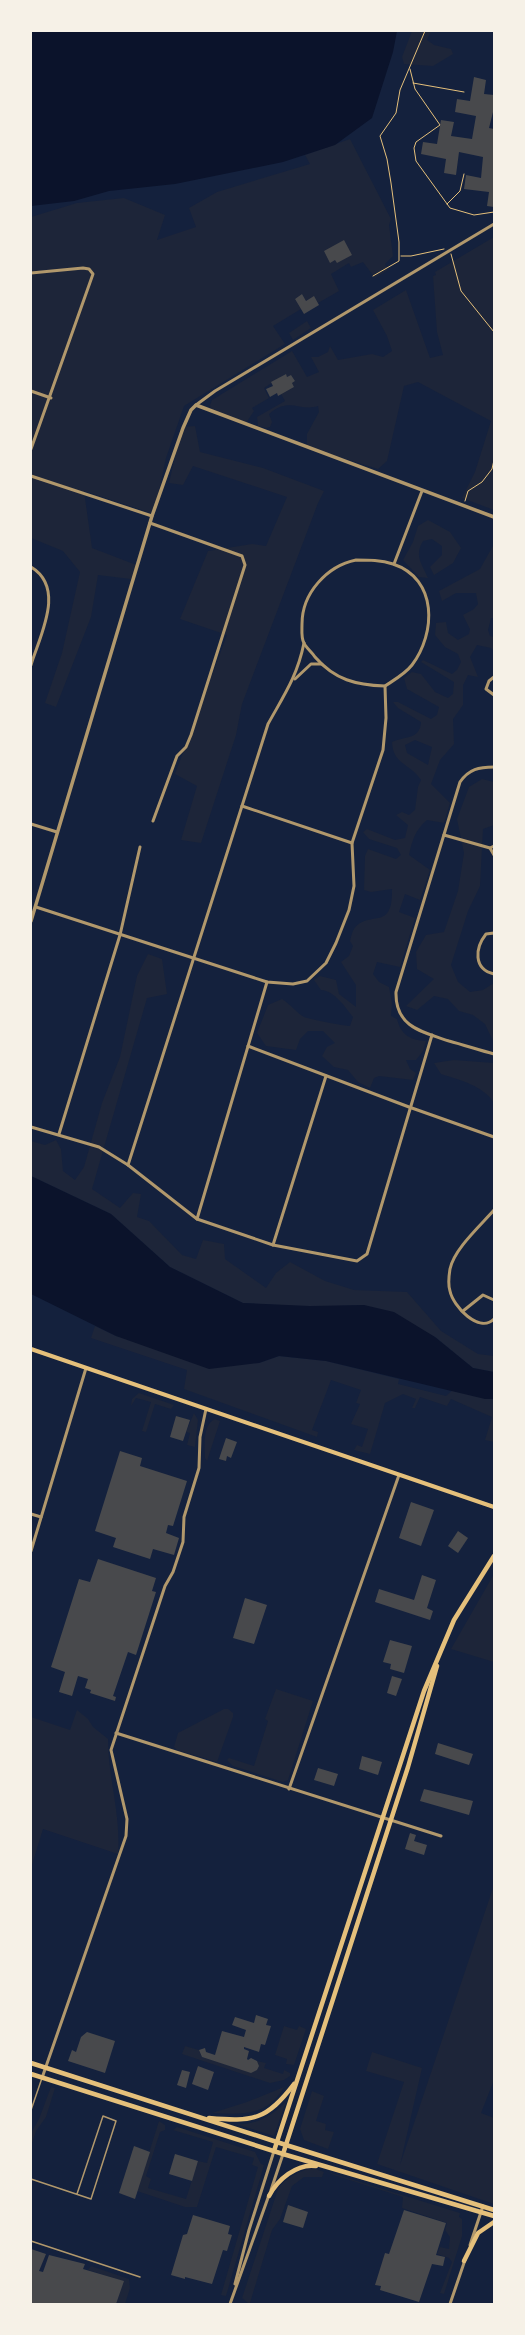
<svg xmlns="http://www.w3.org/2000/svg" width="525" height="2335" viewBox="0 0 525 2335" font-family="'Asap Condensed',sans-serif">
	<rect width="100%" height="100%" fill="#14213d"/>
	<g fill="#1d2539" fill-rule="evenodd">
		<polygon points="412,31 431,31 427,40 434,45 451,49 453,54 433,66 404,64 402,57"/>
		<polygon points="350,139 391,219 389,225 393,256 385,264 388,270 375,278 363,262 351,267 349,263 331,274 339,291 318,303 314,297 306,301 302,294 295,299 301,309 273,326 285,344 184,406 166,458 154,514 84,491 92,548 139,566 131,579 98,575 91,617 56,707 45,703 62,653 80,572 63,551 31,538 31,217 77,203 124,198 165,215 157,240 196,227 189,208 217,192 310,164 305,155"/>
		<path d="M494 237V510L462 498 475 472 491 421 418 382 404 386 387 461 378 469 307 447V434L319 412 318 406C300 412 289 396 269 414L272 422 270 427 266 428 258 426 257 417 285 401 281 394 294 387 292 383 295 381 291 375 287 377 285 374 264 388 269 398 252 408 254 411 246 423 211 409 210 405 212 400 292 351 307 377 319 372 311 357H318L328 352 330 346 338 360 372 354 383 357 392 351 387 336 373 310 406 290 430 358 443 355 437 332 433 276 436 275 435 272Z"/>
		<polygon points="307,321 311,328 293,340 289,333"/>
		<polygon points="195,426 200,452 263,468 324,491 318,503 242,704 236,735 201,843 181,840 197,786 175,774 227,635 180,619 208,551 252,544 266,546 287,497 193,466 183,485 169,483 182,427"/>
		<path d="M428 520 450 532 461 548 453 563 434 575 430 567 442 555V546L432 539 423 541C414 556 422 564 428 578L419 577 403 560 413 542 418 526Z"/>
		<path d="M494 544V618H491L488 630 490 636 494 637V651L491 648 477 645 470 657 478 677 468 675 463 685V705L453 719 454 744 440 760 431 784 450 803 444 823 427 820C415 830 412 841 409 855L430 870 420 900 405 894 399 912 415 918 400 967 377 962 373 974 379 982 389 987 392 1003 391 1016 397 1019C401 1035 410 1040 426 1041L423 1051 416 1060H406L410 1069 416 1073 413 1080 379 1076 374 1078 370 1088 358 1082 348 1070 334 1067 322 1056 327 1047 335 1043 323 1031H308L300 1039 296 1050 266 1046 257 1033 268 1005 282 999C290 1004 298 1014 304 1017 309 1019 344 1026 350 1026L353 1017C345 1007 335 991 321 990L314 980 320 976 336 980 339 994 356 1007V985L341 962 349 956 353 946 350 941C351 937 352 932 354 929 369 909 393 933 392 889L371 892 364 890 365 856 368 849 396 859 401 855 397 848 369 839 363 832 367 829 395 840 405 838 408 825 396 815 402 812 409 815 415 810 418 787 421 780C410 763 393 765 392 742 404 736 420 740 421 722L398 708 393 702H398L431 719 437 715 439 707 407 689 404 678 412 672 421 674 435 692 448 698 453 694 454 682 421 662 423 660 452 674 457 670 461 662 458 654 445 647 435 635 436 623 446 622 448 633 458 640 469 634 470 629 463 615 474 609 478 604 476 593H456L442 601 439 591 480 569ZM415 740 432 747 428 765 407 753 405 745Z"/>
		<polygon points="482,779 494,782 494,825 483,829 480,886 468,911 451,965 458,982 470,992 483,990 494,983 494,1043 485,1024 473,1015 459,1011 448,999 434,996 417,1010 406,1006 434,979 417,969 416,952 426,935 444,932 458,891 464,853 457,819 469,787"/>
		<polygon points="148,954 162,959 167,994 147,998 92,1189 120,1208 133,1193 141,1194 137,1217 149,1221 182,1255 196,1259 203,1240 224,1244 225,1259 266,1288 276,1273 290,1262 325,1281 354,1290 407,1292 441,1331 478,1354 494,1356 494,1372 473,1368 435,1337 364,1305 310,1307 243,1303 170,1267 111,1214 31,1176 31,1141 45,1145 56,1140 61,1149 63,1171 75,1180 84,1167 102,1103 120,1057 137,976"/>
		<path d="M454 1060 494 1063V1103C484 1086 460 1080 441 1074L434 1063Z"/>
		<polygon points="95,1326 116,1336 259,1363 279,1356 326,1361 399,1379 398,1384 446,1396 457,1386 494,1400 494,1442 485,1440 492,1417 451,1399 447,1406 420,1397 415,1408 412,1408 416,1399 403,1394 385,1403 370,1454 354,1450 357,1445 362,1447 368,1429 351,1424 360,1404 356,1403 361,1390 331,1380 312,1430 318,1432 317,1437 184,1389 187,1370 91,1338"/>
		<polygon points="139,1393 174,1405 171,1409 155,1404 146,1432 142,1431 151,1402 136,1398 131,1406 132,1399"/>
		<polygon points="194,1413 198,1420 195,1447 187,1445 190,1433 186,1432"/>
		<path d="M215 1419 220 1421 207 1461 205 1458C205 1446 202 1425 215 1419Z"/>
		<polygon points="494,1574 494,1662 451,1649"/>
		<polygon points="276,1689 313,1701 288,1780 283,1782 233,1766 227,1760 229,1758 254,1766 268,1721 265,1719"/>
		<polygon points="224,1709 228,1709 233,1713 233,1717 217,1762 177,1750 174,1747 178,1733"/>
		<path d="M77 1710 88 1719 93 1727 108 1739C108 1778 121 1814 118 1854L43 1829 31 1868V1717L70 1730Z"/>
		<polygon points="494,1885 494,2080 481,2113 494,2118 494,2204 377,2164 404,2082 366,2071 372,2052 422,2068 400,2165"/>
		<polygon points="284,2026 297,2030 299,2026 306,2029 294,2065 286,2064 287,2059 275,2055"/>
		<polygon points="185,2046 199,2050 202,2057 251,2072 257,2070 259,2066 257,2061 266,2063 264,2068 283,2074 284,2070 290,2073 290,2076 284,2080 270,2083 182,2054"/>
		<polygon points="51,2087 55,2088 46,2117 36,2131 31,2146 31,2133 39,2119"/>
		<path d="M284 2087C268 2116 242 2115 212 2113L247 2102Z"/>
		<polygon points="312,2091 324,2096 316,2121 326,2124 325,2130 334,2132 328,2149 304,2140 300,2129"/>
		<path d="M286 2102 274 2136 236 2124C255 2126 273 2115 286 2102Z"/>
		<polygon points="159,2121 165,2125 165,2130 160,2132 146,2176 151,2179 148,2188 186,2199 198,2161 207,2163 213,2142 173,2130 177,2127 255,2152 261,2164 264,2165 226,2296 221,2295 258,2167 252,2165 254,2158 216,2147 197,2207 185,2207 137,2191"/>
		<path d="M313 2168 324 2172 322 2177H304L292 2186 280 2219 272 2230 250 2303 253 2304H249L242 2298 278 2189C284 2179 300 2170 313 2168Z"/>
		<polygon points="331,2173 460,2213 459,2217 462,2219 462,2236 444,2294 440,2293 452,2262 449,2258 437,2254 440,2247 449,2249 450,2237 445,2230 447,2223 402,2208 403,2197 331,2174"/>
		<polygon points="91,2266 129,2279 130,2288 125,2304 116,2304 123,2281 88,2270"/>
	</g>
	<g fill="#0b132b">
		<polygon points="31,31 397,31 393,52 372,118 335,145 283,162 175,184 109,191 74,201 31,206"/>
		<polygon points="31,1176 111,1214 170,1267 243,1303 310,1306 364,1305 394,1312 435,1337 473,1368 494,1372 494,1399 485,1399 326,1361 279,1356 259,1363 209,1369 116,1336 31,1294"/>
	</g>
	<g fill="#48494c">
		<polygon points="474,77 486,80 484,94 494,95 494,108 489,128 494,129 494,207 487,206 489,192 464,189 466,175 481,178 483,157 459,152 456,175 444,173 446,159 421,154 423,142 437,144 441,120 454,122 451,136 472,139 476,116 455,112 457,99 470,101"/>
		<polygon points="344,240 352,255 337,263 335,260 330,263 324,251"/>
		<polygon points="302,294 306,301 314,296 319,305 304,314 295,299"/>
		<polygon points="286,374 287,377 291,375 295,381 292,383 294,387 278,396 277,393 270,397 266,389 273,386 271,382"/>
		<polygon points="176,1416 190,1420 183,1441 170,1437"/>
		<polygon points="226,1438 237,1442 231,1458 227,1456 226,1461 219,1459"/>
		<polygon points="120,1451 142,1458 140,1466 187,1481 173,1526 168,1525 166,1533 179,1538 174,1555 153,1549 150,1559 113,1547 116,1538 95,1531"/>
		<polygon points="411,1502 434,1510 421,1546 399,1538"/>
		<polygon points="458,1531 468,1538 458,1553 448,1546"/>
		<polygon points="98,1559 156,1578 152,1591 156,1592 136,1655 128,1652 113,1696 116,1697 115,1701 90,1693 91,1690 85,1688 88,1679 78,1676 72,1696 59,1692 65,1672 51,1667 79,1579 90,1582"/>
		<polygon points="422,1575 436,1580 427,1608 433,1611 430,1620 375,1602 379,1589 414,1600"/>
		<polygon points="245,1598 267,1605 254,1644 233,1638"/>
		<polygon points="390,1640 412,1646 404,1673 390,1669 391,1664 383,1662"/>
		<polygon points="392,1676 402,1679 396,1696 387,1693"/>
		<polygon points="438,1743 473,1754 469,1765 435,1754"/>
		<polygon points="362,1756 382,1762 378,1775 359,1769"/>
		<polygon points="318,1768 338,1774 334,1786 314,1780"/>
		<polygon points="424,1789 473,1801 469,1815 420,1801"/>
		<polygon points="410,1833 416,1835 414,1841 427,1845 424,1855 405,1849"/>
		<polygon points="256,2015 268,2019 266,2025 271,2026 265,2045 261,2044 259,2052 244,2047 244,2049 249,2051 247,2059 248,2060 251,2058 257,2061 259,2066 257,2070 251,2073 202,2057 199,2050 205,2048 206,2052 215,2055 222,2031 244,2037 246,2030 232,2025 235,2017 254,2023"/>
		<polygon points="87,2032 115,2041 105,2073 68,2061 72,2050 76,2052 81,2037"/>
		<polygon points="198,2066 214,2072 208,2090 192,2084"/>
		<polygon points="182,2070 190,2072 186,2088 177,2085"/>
		<polygon points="134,2146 150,2152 135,2199 119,2193"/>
		<polygon points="175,2154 198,2161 192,2181 169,2174"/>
		<polygon points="288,2205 308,2212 303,2228 283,2222"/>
		<polygon points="404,2210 446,2223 436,2255 445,2257 443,2266 432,2264 419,2302 380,2290 381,2286 375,2285 385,2253 389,2254"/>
		<polygon points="193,2215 230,2226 228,2234 232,2235 227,2251 223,2250 212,2284 185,2277 185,2279 171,2275 183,2235 187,2234"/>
		<polygon points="31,2249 46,2254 39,2271 43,2272 49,2255 85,2264 83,2269 124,2281 116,2304 31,2304"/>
	</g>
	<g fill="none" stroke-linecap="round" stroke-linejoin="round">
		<g stroke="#e5c07b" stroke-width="1">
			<polyline points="410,69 415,89 440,125 416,142 414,148 416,161 450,208 474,215 494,212"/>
			<polyline points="413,83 464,92"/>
			<polyline points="447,204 460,191 464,174"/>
			<polyline points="451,254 461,291 494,332"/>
			<polyline points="494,254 494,274"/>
			<polyline points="401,256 411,256 444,249"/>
			<polyline points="373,276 399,261 399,242 391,183 387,159 380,136 396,113 400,90 425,31"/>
			<polyline points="465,501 468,491 482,482 492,469 494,460"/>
		</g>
		<g stroke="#b1986c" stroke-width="1.5">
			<polyline points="31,2110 42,2078"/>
			<polyline points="31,2179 91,2199 116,2121 103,2116 77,2194"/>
			<polyline points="31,2241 140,2277"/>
		</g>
		<g stroke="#b1986c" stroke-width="3">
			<polyline points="31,273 83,268 89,269 93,274 31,449"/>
			<polyline points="31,391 51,398"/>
			<polyline points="196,405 215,391 494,224"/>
			<polyline points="31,476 152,516"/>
			<polyline points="150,523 242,556 245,565 191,735 186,747 177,756 153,821"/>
			<path d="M356 560C369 560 381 560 393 564 438 579 436 633 412 665 405 674 394 680 385 686 356 685 335 680 315 657 312 652 306 648 304 643 301 638 302 630 302 624 302 593 327 566 356 560Z"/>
			<polyline points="394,564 422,491"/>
			<path d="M31 567C66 588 40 635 31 665"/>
			<polyline points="494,677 489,681 486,689 494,695"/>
			<polyline points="295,679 311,664 322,664"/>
			<path d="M494 767C479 767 469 769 460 782L396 992C395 1027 422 1032 449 1041 464 1045 479 1050 494 1054"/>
			<polyline points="242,806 352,843"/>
			<polyline points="31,824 57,832"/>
			<polyline points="444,835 490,848 494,846"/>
			<polyline points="490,848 494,855"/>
			<polyline points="36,907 267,982 293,984 307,981 326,963 336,943 349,910 354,886 352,843 383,750 386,718 385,686"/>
			<path d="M494 933 486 934C475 948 473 969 494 974"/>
			<polyline points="248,1046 409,1107 494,1137"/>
			<polyline points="31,1127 99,1147 128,1165 197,1219 273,1245 357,1261 367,1254 432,1035"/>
			<polyline points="59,1134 120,935 140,847"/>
			<path d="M128 1165 268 724C284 695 297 677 304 643"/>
			<path d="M494 1210C481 1225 454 1249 450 1269 449 1275 448 1285 450 1291 453 1306 479 1334 494 1319"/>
			<polyline points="197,1219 267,982"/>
			<polyline points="273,1245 326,1076"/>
			<polyline points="463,1311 483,1295 494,1300"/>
			<polyline points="31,1514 41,1517"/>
			<polyline points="31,1551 86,1368"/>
			<polyline points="116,1733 441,1836"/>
			<polyline points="289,1789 399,1475"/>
			<polyline points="42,2078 126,1836 127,1819 111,1750 165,1586 173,1572 183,1542 184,1517 199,1468 200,1437 206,1409"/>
			<polyline points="271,2190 283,2154"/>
			<polyline points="470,2245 483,2206"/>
			<polyline points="235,2284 249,2230 274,2151"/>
			<polyline points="230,2304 269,2195"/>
			<polyline points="450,2304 465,2260"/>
		</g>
		<polyline stroke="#b1986c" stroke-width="3.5" points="31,921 152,516 183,428 191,410 196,405 494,517"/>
		<polyline stroke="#e5c07b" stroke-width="4" points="31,1349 494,1507"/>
		<g stroke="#e5c07b" stroke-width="4.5">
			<polyline points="31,2063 286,2145 494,2210"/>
			<polyline points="31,2074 283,2154 494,2216"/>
			<path d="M209 2118C253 2122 267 2120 294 2084"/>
			<polyline points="274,2151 424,1691 454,1620 494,1556"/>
			<polyline points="283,2154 408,1767 437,1666"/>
			<path d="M269 2196C277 2180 297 2163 316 2166"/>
			<polyline points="464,2261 478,2233 494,2222"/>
		</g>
	</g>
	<rect width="525" height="2335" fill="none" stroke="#f6f1e7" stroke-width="64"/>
</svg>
